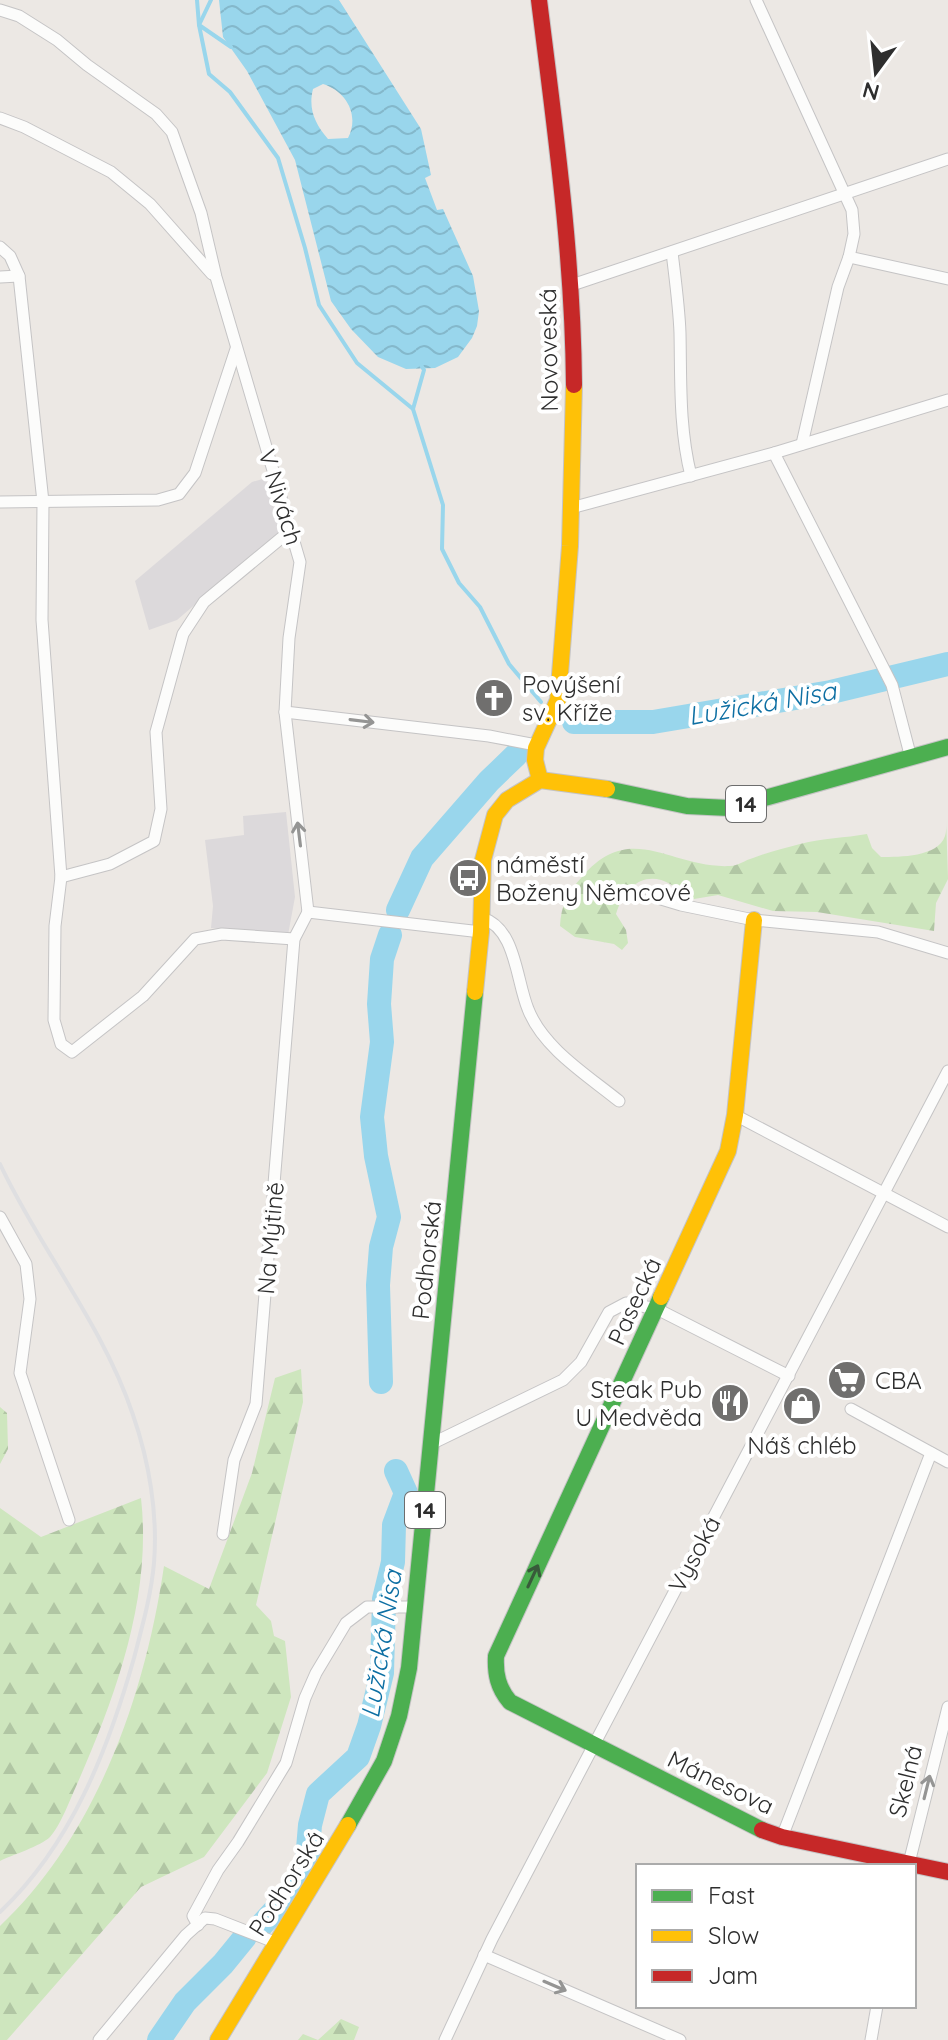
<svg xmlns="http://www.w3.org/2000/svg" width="948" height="2040" viewBox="0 0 948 2040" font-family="Quicksand,sans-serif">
	<defs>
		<pattern id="forest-firs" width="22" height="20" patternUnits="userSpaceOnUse" patternTransform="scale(2)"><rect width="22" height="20" fill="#cee6be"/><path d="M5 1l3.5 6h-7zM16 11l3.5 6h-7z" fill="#b1c6a4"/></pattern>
		<pattern id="water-waves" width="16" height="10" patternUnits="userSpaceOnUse" patternTransform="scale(2)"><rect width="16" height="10" fill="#99d6ec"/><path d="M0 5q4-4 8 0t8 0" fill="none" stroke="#84b8cb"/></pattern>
	</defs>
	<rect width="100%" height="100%" fill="#ece8e4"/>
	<g fill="#dcd9db">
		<polygon points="266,478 282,530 177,620 149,630 135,581 252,482"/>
		<polygon points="286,812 295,897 288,935 211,928 213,906 205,840 244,835 243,816"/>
	</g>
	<g fill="url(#forest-firs)">
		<path d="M946 816 948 879 936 903 934 931 817 912 773 911 718 895 688 900C661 866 628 874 616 914L626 930 628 943 622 950 614 944 575 937 560 926C561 905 568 892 582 877 631 819 671 869 730 866 738 866 745 860 753 858 768 852 785 848 800 844 823 838 845 838 867 834L872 848 881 857C900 857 938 857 945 836 947 830 946 822 946 816Z"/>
		<path d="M301 1369 303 1402 256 1605 271 1621 274 1636 285 1641 291 1697 267 1773 204 1857 141 1887 7 2040H0V1926C97 1834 145 1695 164 1566L209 1589 252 1473 275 1378Z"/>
		<polygon points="0,1407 7,1413 8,1449 0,1464"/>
		<path d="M141 1498C152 1595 117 1693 78 1782 71 1797 61 1825 50 1837 41 1846 12 1855 0 1861V1508L41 1537Z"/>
		<polygon points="341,2019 359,2027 354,2040 298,2040 303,2034 318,2040"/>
	</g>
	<path fill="url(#water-waves)" fill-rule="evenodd" d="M219 0H339L421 129 431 175 425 178 437 210 443 209 473 276 479 311 477 326 472 338 458 357 435 368 406 369 378 357 351 329 331 301 295 160 247 71 223 37ZM323 84C346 91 360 115 348 138L328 139C315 124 308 109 313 89Z"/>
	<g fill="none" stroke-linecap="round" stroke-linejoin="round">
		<g stroke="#99d6ec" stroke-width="4">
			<polyline points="197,0 199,25 209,74 230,92 278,158 305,248 319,305 357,363 413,409 443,505 442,549 459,583 480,607 509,664 541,702"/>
			<polyline points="211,0 199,25 231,47"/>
			<polyline points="413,409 424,370 421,365"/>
		</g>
		<g stroke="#99d6ec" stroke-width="24">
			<polyline points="574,722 653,722 831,692 948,664"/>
			<polyline points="398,910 422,858 489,781 516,755"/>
			<polyline points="381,1382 378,1285 381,1247 389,1217 376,1156 372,1117 382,1042 379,1004 382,959 390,935"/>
			<polyline points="258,1929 286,1898 307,1861 310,1825 318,1794 358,1757 369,1726 382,1673 384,1599 393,1562 394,1525 406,1493 396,1471"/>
			<polyline points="159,2040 185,2002 223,1964 245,1937"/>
		</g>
		<defs>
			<g id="street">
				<polyline points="756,0 852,210 854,234 849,257 948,279"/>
				<polyline points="0,10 19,16 57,40 87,65 156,114 172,132 201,213 216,277 300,562 289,638 285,712 308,912"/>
				<polyline points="0,118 24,127 111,172 150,204 212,274"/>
				<polyline points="0,247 10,256 19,276 43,502 42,620 61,877 55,926 54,1020 61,1044 72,1052 143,996 195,939 222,934 294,939"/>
				<path d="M672 252C675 278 679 306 680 333 681 381 679 428 691 476"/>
				<polyline points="0,277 19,276"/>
				<polyline points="572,285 948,159"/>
				<polyline points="802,444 838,287 849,257"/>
				<polyline points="774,453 892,685 911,758"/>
				<polyline points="0,502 158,500 179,494 195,473 236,349"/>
				<polyline points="571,508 774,453 948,400"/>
				<polyline points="285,712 489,736 536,745"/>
				<polyline points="61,877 110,864 154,841 161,809 156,732 183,634 204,602 291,530"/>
				<polyline points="651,896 681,905 754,920 878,932 948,953"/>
				<polyline points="308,912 481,932"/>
				<path d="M482 918C516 928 516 980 528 1009 543 1048 587 1075 619 1101"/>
				<polyline points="735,1115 948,1227"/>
				<polyline points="0,1217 26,1264 30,1299 20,1373 69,1520"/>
				<polyline points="851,1409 948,1462"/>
				<polyline points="431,1444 563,1380 581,1362 609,1312 626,1303 657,1309 789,1376"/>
				<polyline points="223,1534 234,1460 256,1404 294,939 308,912"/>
				<polyline points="782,1837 931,1453"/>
				<polyline points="909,1863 948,1707"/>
				<polyline points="198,1925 193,1916 218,1870 238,1842 286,1763 305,1698 316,1673 346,1623 367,1607 415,1607"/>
				<polyline points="484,1955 680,2040"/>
				<polyline points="99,2040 186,1935 205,1918 215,1919 277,1943"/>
				<polyline points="445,2040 492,1939 948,1071"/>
				<polyline points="871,2040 877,2006"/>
			</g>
			<g id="fast">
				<polyline points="607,789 687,806 729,808 948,747"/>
				<path d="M661 1297 496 1656C495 1674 498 1688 510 1702L762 1830"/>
				<polyline points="348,1825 384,1761 399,1716 409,1668 475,992"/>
			</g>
			<g id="slow">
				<polyline points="540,780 535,760 536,748 558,700 570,546 574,385"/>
				<polyline points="475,992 481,932 483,860 495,815 507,800 540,780 607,789"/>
				<polyline points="661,1297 728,1151 735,1115 754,920"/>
				<polyline points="218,2040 348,1825"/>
			</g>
			<g id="jam">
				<path d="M539 0C555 129 573 255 574 385"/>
				<polyline points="762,1830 782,1837 948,1872"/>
			</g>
		</defs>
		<use href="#street" stroke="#c5c4c5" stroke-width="13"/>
		<use href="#fast" stroke="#c5c4c5" stroke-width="18"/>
		<use href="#slow" stroke="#c5c4c5" stroke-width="18"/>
		<use href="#jam" stroke="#c5c4c5" stroke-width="18"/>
		<use href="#street" stroke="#fcfcfb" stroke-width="11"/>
		<use href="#fast" stroke="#4caf50" stroke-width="16"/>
		<use href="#slow" stroke="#ffc107" stroke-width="16"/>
		<use href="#jam" stroke="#c62828" stroke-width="16"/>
		<path stroke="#dfdfe1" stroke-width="4" d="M0 1164C40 1249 103 1325 133 1415 149 1461 158 1514 154 1563 151 1596 142 1627 134 1658 108 1750 71 1845 0 1912"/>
	</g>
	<defs><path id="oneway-shaft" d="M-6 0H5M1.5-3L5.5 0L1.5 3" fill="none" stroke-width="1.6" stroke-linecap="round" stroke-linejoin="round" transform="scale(2)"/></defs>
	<g stroke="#959594">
		<use href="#oneway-shaft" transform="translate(362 721) rotate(7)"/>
		<use href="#oneway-shaft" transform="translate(299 834) rotate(-97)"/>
		<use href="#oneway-shaft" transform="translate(927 1787) rotate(-76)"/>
		<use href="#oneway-shaft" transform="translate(555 1986) rotate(23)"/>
	</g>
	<use stroke="#385b3a" href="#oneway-shaft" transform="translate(533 1576) rotate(-65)"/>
	<defs>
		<symbol id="church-disc" viewBox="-11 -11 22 22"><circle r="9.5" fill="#706f6e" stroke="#fff"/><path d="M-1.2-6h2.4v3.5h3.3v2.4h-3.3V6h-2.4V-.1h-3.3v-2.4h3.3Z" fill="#fff"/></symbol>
		<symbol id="bus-disc" viewBox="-11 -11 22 22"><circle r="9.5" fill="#706f6e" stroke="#fff"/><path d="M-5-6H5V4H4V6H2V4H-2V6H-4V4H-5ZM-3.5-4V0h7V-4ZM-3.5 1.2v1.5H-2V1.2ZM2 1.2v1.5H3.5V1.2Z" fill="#fff"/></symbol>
		<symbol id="supermarket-disc" viewBox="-11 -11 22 22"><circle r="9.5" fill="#706f6e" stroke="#fff"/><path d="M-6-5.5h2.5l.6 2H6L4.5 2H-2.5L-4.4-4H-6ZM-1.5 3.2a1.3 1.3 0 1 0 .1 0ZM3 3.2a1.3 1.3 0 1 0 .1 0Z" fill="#fff"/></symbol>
		<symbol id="restaurant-disc" viewBox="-11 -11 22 22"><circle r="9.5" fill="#706f6e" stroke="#fff"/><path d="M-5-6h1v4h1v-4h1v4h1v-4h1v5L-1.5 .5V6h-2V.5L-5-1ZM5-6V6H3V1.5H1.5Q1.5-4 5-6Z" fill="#fff"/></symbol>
		<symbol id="shop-disc" viewBox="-11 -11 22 22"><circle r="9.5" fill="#706f6e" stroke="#fff"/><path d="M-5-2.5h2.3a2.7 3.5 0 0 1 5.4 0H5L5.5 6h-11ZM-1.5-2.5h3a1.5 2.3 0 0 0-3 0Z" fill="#fff"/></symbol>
	</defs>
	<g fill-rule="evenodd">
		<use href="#church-disc" x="472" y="676" width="44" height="44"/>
		<use href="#bus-disc" x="446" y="856" width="44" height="44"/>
		<use href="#supermarket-disc" x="825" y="1358" width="44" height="44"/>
		<use href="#restaurant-disc" x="708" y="1381" width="44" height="44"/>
		<use href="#shop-disc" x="780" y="1384" width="44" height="44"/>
	</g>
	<g text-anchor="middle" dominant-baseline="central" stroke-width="8" stroke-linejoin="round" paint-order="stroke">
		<g fill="#fff" stroke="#6d6d6d" stroke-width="2">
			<rect x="726" y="786" width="40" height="36" rx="6"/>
			<rect x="405" y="1492" width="40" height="36" rx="6"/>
		</g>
		<g font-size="22" font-weight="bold" fill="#2e2e2e">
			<text x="746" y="804">14</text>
			<text x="425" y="1510">14</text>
		</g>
		<g font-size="24" fill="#2e2e2e" stroke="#fff">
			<text transform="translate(548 350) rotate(-91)">Novoveská</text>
			<text transform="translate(281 497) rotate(73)">V Nivách</text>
			<text transform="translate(270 1238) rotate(-85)">Na Mýtině</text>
			<text transform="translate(426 1260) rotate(-84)">Podhorská</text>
			<text transform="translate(634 1301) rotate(-65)">Pasecká</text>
			<text transform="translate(694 1554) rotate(-62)">Vysoká</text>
			<text transform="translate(905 1781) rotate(-76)">Skelná</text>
			<text transform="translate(721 1782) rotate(26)">Mánesova</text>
			<text transform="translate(286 1883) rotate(-58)">Podhorská</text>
		</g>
		<g font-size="24" fill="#2e2e2e" stroke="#fff" text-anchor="start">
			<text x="522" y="684">Povýšení<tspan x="522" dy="28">sv. Kříže</tspan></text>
			<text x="496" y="864">náměstí<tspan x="496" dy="28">Boženy Němcové</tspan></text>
			<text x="875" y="1380">CBA</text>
			<text x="702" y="1389" text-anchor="end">Steak Pub<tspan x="702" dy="28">U Medvěda</tspan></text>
			<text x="802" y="1445" text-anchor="middle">Náš chléb</text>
		</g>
		<g font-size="26" font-style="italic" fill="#0d6fa3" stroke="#fff">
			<text transform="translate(762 703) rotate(-10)">Lužická Nisa</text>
			<text transform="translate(381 1644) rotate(-81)">Lužická Nisa</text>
		</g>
	</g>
	<rect x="636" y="1864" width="280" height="144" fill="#ffffff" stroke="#ababab" stroke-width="2"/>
	<rect x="652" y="1890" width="40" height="12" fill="#4caf50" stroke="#ababab" stroke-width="2"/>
	<text x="708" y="1904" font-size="24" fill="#2e2e2e">Fast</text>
	<rect x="652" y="1930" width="40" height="12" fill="#ffc107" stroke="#ababab" stroke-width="2"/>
	<text x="708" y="1944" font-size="24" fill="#2e2e2e">Slow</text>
	<rect x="652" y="1970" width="40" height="12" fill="#c62828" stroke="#ababab" stroke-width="2"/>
	<text x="708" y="1984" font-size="24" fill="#2e2e2e">Jam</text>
	<g transform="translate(876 72) rotate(195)" stroke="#ffffff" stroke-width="6" paint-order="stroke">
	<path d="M0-6L14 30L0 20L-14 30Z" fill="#2e2e2e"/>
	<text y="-12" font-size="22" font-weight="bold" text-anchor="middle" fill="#2e2e2e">N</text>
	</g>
</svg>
